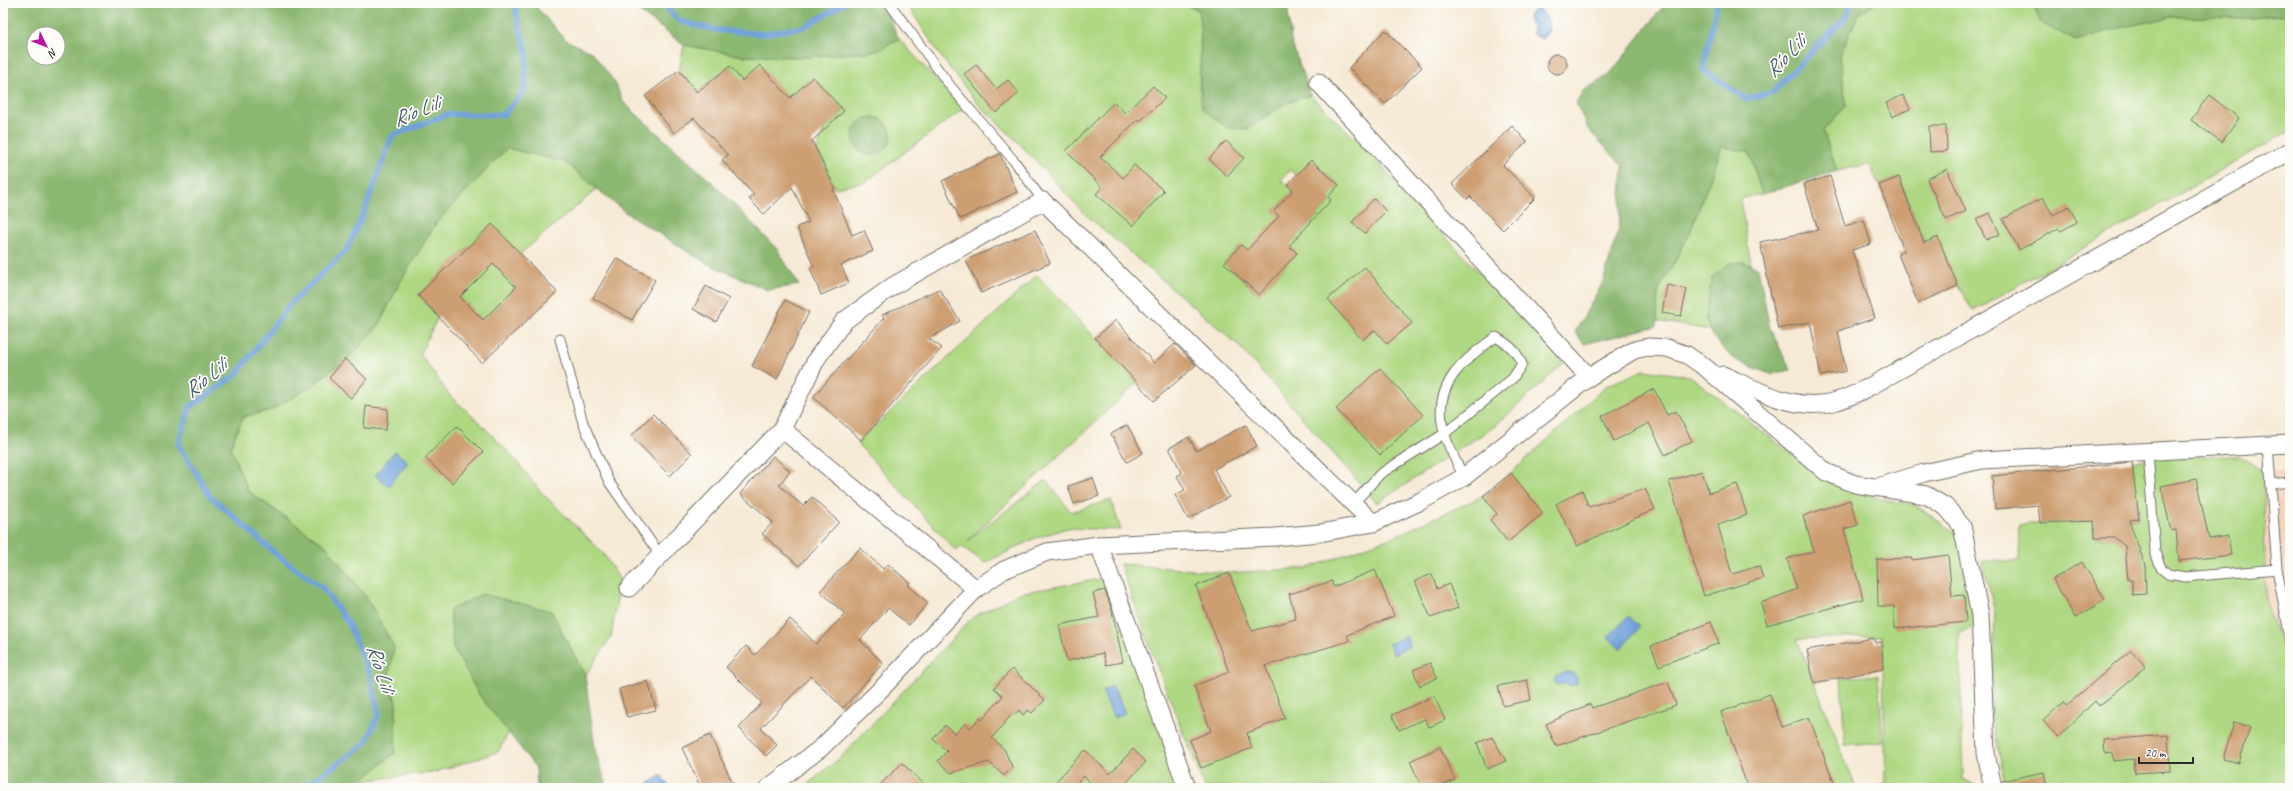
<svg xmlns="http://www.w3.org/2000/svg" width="2293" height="791" viewBox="0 0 2293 791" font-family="Caveat,sans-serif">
	<rect width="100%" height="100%" fill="#fdfcf7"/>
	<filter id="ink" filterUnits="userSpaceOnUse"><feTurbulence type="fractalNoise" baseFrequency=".025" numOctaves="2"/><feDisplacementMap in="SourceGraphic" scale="8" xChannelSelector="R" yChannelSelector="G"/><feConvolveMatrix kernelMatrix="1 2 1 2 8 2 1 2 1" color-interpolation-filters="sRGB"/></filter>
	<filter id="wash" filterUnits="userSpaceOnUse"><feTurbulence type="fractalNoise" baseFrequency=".012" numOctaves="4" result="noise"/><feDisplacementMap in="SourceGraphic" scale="16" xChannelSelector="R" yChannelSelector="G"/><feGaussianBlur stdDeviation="0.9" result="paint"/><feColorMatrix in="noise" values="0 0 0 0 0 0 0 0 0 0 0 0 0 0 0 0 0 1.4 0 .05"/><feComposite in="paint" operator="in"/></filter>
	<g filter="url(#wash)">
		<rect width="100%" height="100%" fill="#f6ead6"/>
		<polygon fill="#f3d4bf" points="2290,470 2290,672 2265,599 2264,472"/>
		<g fill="#afd883" stroke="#6d8257" fill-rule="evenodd">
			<path d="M906 3H1179L1199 10 1202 37 1199 89 1248 129 1284 104 1310 95 1372 155 1408 197 1564 363 1495 426 1377 503 1237 344 1084 213 1021 145 978 104 942 58ZM1311 160 1339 185 1328 197 1331 201 1300 234 1274 211 1293 190 1281 180 1290 170 1296 175ZM1269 227 1297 253 1259 295 1224 263 1241 245 1257 259Z"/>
			<polygon points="1874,3 2033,3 2041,23 2076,41 2114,29 2171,17 2251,18 2290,14 2290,131 1973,311 1958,286 1938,238 1925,243 1899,177 1879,185 1869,164 1837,171 1823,131 1846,106 1840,55 1858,15"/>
			<polygon points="899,39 963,109 865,182 835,188 817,150 824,130 844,111 813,77 757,128 726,93 742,81 730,66 697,92 679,70 684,45 744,56 808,57 876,51"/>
			<polygon points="1722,147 1749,151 1762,194 1740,199 1751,265 1743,262 1705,319 1710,330 1657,321 1658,292 1689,235"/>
			<polygon points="507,148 565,162 597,189 520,254 491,225 418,295 438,317 420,354 450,396 479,422 513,457 540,491 603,553 620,580 611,637 585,676 551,611 450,610 453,647 480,696 509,732 498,752 435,772 360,781 395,753 396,703 389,675 394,647 366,597 326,546 248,491 230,448 243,417 271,410 310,387 352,355 379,325 399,284 436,223"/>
			<polygon points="493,264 516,287 483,320 460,297"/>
			<polygon points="1037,275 1137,383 967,541 1046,480 1071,512 1111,500 1121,530 1067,528 1033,539 985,563 961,546 956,551 857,443"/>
			<polygon points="1644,370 1690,376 1831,484 1881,499 1915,505 1960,536 1978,625 1959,633 1963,779 1981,788 1872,788 1886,782 1882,636 1797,639 1856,788 1205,788 1157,666 1120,564 1229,573 1308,568 1393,537 1483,496 1511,473 1606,386"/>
			<polygon points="2239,456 2264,472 2265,599 2290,672 2290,788 2006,788 1991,712 1995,612 1982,561 2019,561 2020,525 2063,521 2094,521 2095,538 2115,538 2143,558 2135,538 2119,522 2139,519 2132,462 2155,457"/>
			<polygon points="1106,578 1179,788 803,788 841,757 973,617 1020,593"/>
			<polygon points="1878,675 1883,742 1845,745 1841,678"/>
		</g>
		<g fill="#8bb871" stroke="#5b724e" fill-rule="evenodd">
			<path d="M3 3H539L537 8 566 40 593 53 615 83 623 102 717 187 777 249 799 285 768 290 706 263 625 212 565 162 507 148 436 223 399 284 379 325 352 355 310 387 271 410 243 417 230 447 248 491 326 546 366 597 394 647 389 675 396 703 395 753 352 788H3ZM34 34H58V58H34Z"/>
			<polygon points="628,3 882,3 899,39 876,51 808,57 744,56 684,45"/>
			<path d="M1179 3H1287L1291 41 1310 95 1284 104 1248 129 1227 128 1202 108C1197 75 1203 44 1199 10Z"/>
			<polygon points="1666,3 1874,3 1858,15 1840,55 1846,106 1823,131 1837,171 1762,194 1749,151 1722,147 1689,235 1658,292 1657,326 1584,344 1575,332 1603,282 1619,228 1623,166 1588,129 1576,103 1583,91 1609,75"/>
			<polygon points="2033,3 2290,3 2290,14 2251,18 2171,17 2114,29 2076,41 2041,23"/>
			<circle cx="872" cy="136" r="19"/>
			<polygon points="1743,262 1758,268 1770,329 1791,370 1770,374 1733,359 1714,338 1705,319 1712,277 1730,263"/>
			<polygon points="482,594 551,611 585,676 596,755 608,788 537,788 536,768 480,696 453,647 450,610"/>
		</g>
		<g fill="#6fa1da" stroke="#4d6682">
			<path d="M1535 9H1538C1546 15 1550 21 1550 31L1542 39 1537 37 1532 33 1533 25 1528 20V16Z"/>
			<polygon points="395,451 408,462 389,486 375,475"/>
			<polygon points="1629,616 1640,627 1620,649 1608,637"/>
			<polygon points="1406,636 1411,646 1393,654 1389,644"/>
			<polygon points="1566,672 1572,673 1577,677 1577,684 1569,686 1564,682 1559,685 1555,683 1555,676"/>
			<polygon points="1113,686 1125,713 1114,718 1102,691"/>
			<polygon points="661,775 670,788 643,788 643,787"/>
		</g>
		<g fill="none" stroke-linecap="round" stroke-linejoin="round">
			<g stroke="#6fa1da" stroke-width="5.5">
				<polyline points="662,3 679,21 716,30 763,34 804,27 845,3"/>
				<polyline points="1717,3 1703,70 1746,99 1773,92 1846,17 1852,3"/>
				<polyline points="297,788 313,781 365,744 379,714 369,672 348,623 323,588 277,555 210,496 178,444 190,407 235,376 291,303 346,251 365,210 392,136 448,114 503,115 525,90 527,55 514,3"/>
			</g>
		</g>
		<g id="blocks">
			<g fill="#cd9e71" fill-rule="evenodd">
				<polygon points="1385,30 1422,67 1385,104 1349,68"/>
				<circle cx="1557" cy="64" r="10"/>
				<polygon points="760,65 790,98 813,77 844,111 812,141 835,188 833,189 852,235 864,230 873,251 841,265 849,283 821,295 810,268 814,267 797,227 809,222 792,187 764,214 749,199 754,195 722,160 728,155 694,118 674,133 645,96 679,70 697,92 730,66 742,81"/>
				<polygon points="976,65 996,89 1008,80 1019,93 996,113 964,74"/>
				<polygon points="1153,86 1165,98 1140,121 1138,119 1100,157 1123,178 1134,165 1164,191 1133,226 1096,194 1102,187 1066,151 1114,102 1125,113"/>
				<polygon points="1903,95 1910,109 1892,117 1886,103"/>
				<polygon points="2209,95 2239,118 2222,142 2191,120"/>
				<polygon points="1512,126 1527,142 1503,165 1535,198 1503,230 1470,196 1467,199 1452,184"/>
				<polygon points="1929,126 1946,126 1947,151 1930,152"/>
				<polygon points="1226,141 1244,158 1227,176 1209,159"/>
				<polygon points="1000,154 1017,192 960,219 942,181"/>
				<polygon points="1311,160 1339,185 1328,197 1331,200 1289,246 1297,253 1259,295 1224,263 1241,245 1247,250 1279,216 1274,211 1293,190 1287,185"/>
				<polygon points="1947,169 1966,211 1946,220 1927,179"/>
				<polygon points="1830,176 1845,226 1864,220 1871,244 1852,250 1875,318 1838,331 1846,371 1821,376 1810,322 1778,329 1760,242 1818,230 1804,184"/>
				<polygon points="1899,177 1924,243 1938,237 1958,286 1918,303 1898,254 1904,251 1879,185"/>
				<polygon points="2043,198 2053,215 2069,206 2077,222 2061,231 2059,228 2019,250 2003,219"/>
				<polygon points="1374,199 1386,211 1365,233 1352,222"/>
				<polygon points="1990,213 2000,234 1986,240 1976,219"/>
				<path d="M492 224 557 292 482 363 418 295ZM493 264 516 287 483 320 460 297Z"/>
				<polygon points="1035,230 1050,263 981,293 966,260"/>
				<polygon points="616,258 655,280 632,320 593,298"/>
				<polygon points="1365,267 1412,323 1387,344 1375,330 1362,340 1328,299"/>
				<polygon points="1667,285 1687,289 1681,316 1662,313"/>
				<polygon points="706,286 729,299 716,322 693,309"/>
				<polygon points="939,289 960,321 929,339 942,348 861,440 813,397 884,318 882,315"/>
				<polygon points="785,300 809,312 777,379 752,366"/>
				<polygon points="1116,320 1154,363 1175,344 1196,365 1154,401 1095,338"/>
				<polygon points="345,359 367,379 351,398 329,378"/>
				<polygon points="1380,368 1423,415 1380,455 1336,409"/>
				<polygon points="1654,389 1667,415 1676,411 1692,441 1665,455 1649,423 1614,441 1602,416"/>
				<polygon points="366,406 388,409 386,430 364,428"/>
				<polygon points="653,414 692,454 670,476 631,436"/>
				<polygon points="1127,425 1143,453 1127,462 1111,434"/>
				<polygon points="1246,425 1257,446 1214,469 1229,497 1188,519 1175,495 1185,490 1177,476 1182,473 1169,448 1189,437 1196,451"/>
				<polygon points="457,426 483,452 452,483 425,458"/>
				<polygon points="773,456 790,471 779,485 803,506 812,497 839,522 799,566 762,534 773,522 740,494"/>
				<polygon points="2132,462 2139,519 2129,520 2145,565 2146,594 2132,595 2132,580 2128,580 2125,546 2115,538 2095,538 2094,521 2040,523 2038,505 1995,509 1992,476"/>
				<polygon points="1702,471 1709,493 1737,484 1747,515 1718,525 1732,574 1759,566 1763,578 1704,596 1669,481"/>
				<polygon points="1511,473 1543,513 1508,542 1490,520 1497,514 1483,496"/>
				<polygon points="1093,478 1099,496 1074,504 1068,486"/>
				<polygon points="2196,479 2209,539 2228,536 2231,555 2179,561 2176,530 2171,531 2161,486"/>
				<polygon points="1645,489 1655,509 1577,546 1556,504 1582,490 1589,507"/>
				<polygon points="1850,500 1858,525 1844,529 1863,599 1767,625 1761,603 1797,589 1787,559 1814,551 1803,516"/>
				<polygon points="860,548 883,569 888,564 910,583 908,585 928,603 909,625 888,608 860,640 883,663 843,708 811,676 761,728 777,745 766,756 739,728 762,703 726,667 746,646 755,655 790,619 816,644 845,614 820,591"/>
				<polygon points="1948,555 1952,596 1964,595 1966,622 1894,629 1894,606 1878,606 1877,559 1912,558 1912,560"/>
				<polygon points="2082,562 2105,600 2075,618 2053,579"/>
				<polygon points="1375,570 1394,616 1347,635 1349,641 1265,666 1285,718 1247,733 1252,748 1201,768 1190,740 1211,731 1194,686 1229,672 1196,586 1229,573 1252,631 1296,619 1289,594 1332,581 1333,587"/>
				<polygon points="1432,574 1437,589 1449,584 1458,608 1431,618 1415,581"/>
				<polygon points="1105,590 1112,611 1123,662 1106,665 1103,653 1067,661 1059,625 1099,617 1093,593"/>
				<polygon points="1711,622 1719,643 1659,666 1651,646"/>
				<polygon points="1873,638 1875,643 1882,642 1883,669 1814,683 1807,650"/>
				<polygon points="2131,650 2146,667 2099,706 2095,701 2058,737 2043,721 2063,702 2066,706"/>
				<polygon points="1430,663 1437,678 1420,686 1413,670"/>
				<polygon points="1012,669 1045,700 1032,713 1028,710 1023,715 1019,710 1015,715 1013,713 992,738 1004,749 1012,767 1004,776 989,762 951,773 938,761 947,751 933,739 945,725 955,734 965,723 970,728 980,718 982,720 1003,696 994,688"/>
				<polygon points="1527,680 1531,700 1503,706 1498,686"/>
				<polygon points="648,681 656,710 627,717 619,689"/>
				<polygon points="1668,682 1676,705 1556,746 1546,724 1590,704 1592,708"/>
				<polygon points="1770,694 1782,727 1809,717 1836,788 1748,788 1721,712"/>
				<polygon points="1434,696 1445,720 1429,727 1425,719 1399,730 1392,715"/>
				<polygon points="2234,722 2250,727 2239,763 2223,759"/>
				<polygon points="710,735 735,788 701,788 682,748"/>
				<polygon points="2168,735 2170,771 2135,773 2134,759 2113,761 2112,753 2105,754 2104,740"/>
				<polygon points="1492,737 1506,761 1487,769 1477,743"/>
				<polygon points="1440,747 1455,780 1436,788 1422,788 1410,761"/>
				<polygon points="1133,749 1146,762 1123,786 1126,788 1096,788 1084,776 1072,788 1050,788 1085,750 1110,774"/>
				<polygon points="902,763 928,788 877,788"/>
				<polygon points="2044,772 2047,788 2003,788 2002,781"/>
			</g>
		</g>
	</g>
	<g filter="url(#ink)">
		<use href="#blocks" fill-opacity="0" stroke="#726e67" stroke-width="1"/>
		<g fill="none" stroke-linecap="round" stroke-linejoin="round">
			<defs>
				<g id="lane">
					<polyline points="889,3 951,87 1015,162 1043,201"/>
					<polyline points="560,339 583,423 609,482 660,555"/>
					<polyline points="2268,444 2277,569 2290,639"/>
					<polyline points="2148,451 2155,552 2161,568 2168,574 2185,577 2277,569"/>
					<polyline points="2271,484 2290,482"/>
					<path d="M1354 503 1380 474 1444 434 1513 378 1522 364C1516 350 1509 345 1496 337 1461 361 1430 388 1445 435 1449 449 1457 463 1464 477"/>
				</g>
				<g id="street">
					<polyline points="1318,82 1589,377"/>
					<path d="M1723 375C1759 391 1797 413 1837 401 1848 398 1859 392 1869 387L2290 151"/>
					<polyline points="782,429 976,589"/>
					<polyline points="1881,486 1924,473 1982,460 2290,444"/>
					<polyline points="1099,545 1187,788"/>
					<polyline points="629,588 782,429 817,358 844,321 893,286 1043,201 1373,523"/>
					<polyline points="768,788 821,748 883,687 976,589 1004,570 1047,552 1099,545 1275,537 1320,533 1373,523 1421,501 1464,477 1589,377 1634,350 1648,347 1667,348 1687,355 1706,368 1826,472 1855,484 1926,495 1946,507 1962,526 1980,615 1986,753 1993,788"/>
				</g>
			</defs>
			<use href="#lane" stroke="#726e67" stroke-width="11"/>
			<use href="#street" stroke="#726e67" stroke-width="19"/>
			<use href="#lane" stroke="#fff" stroke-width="9"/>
			<use href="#street" stroke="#fff" stroke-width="17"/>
		</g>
	</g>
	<g text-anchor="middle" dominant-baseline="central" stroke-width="3.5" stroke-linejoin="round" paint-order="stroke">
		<g font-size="21" font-style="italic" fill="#465a71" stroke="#fdfcf7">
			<text transform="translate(1785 56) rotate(-46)">Río Lili</text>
			<text transform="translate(416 111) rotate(-22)">Río Lili</text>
			<text transform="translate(205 378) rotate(-39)">Río Lili</text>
			<text transform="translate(381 668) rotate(72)">Río Lili</text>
		</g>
	</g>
	<rect width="2293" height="791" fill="none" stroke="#fdfcf7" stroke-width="16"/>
	<g transform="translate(46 46) rotate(133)"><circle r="19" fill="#fdfcf7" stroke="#a9a8a5"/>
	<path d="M0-3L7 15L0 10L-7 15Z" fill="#b5179e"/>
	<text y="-6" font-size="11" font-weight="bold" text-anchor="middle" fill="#2b2b2b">N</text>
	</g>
	<path d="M2139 757v6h54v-6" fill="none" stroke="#2b2b2b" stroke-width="2"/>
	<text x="2145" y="757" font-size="12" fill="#2b2b2b" stroke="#fdfcf7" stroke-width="3" paint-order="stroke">20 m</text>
</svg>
